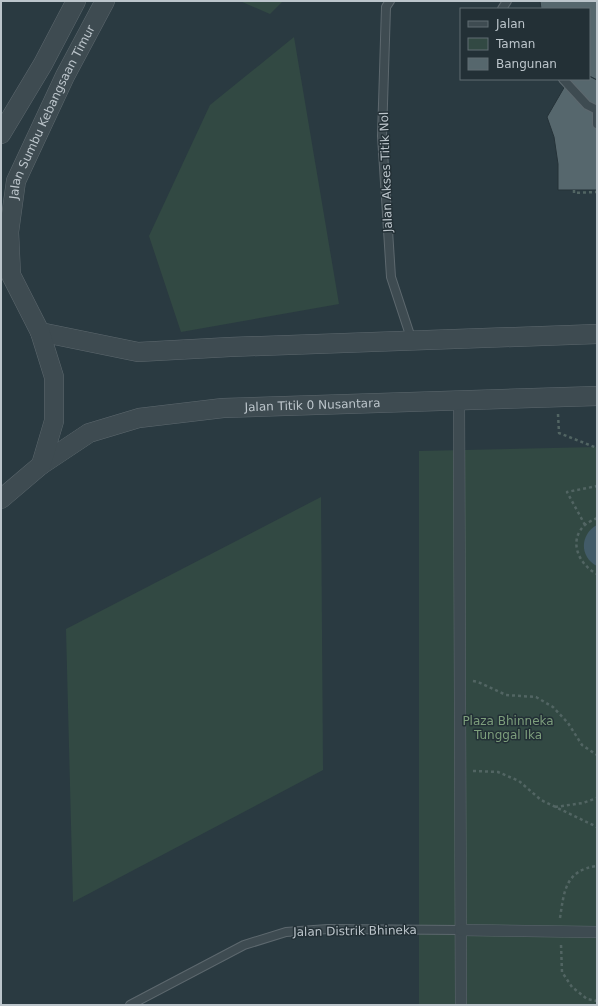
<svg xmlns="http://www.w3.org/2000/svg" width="598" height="1006" viewBox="0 0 598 1006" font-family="'DejaVu Sans',sans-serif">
	<rect width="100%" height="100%" fill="#2a3a41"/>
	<g fill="#324943">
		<polygon points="240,1 283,1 270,14"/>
		<polygon points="294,37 339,304 181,332 149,236 210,105"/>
		<polygon points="597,447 597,1005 419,1005 419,451"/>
		<polygon points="321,497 323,770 73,902 66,629"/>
	</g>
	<path fill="#425b68" d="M597 525V566C579 557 580 534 597 525Z"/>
	<g fill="#56676d" stroke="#253238">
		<polygon points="540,1 597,1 597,80 589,76 589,9 541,9"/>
		<polygon points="589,76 597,80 597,190 558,190 558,164 554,137 547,117 569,79 589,79"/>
	</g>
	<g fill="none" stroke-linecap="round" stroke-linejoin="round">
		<defs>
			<g id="service">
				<polyline points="390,1 386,7 382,136 391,277 412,341"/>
				<polyline points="502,9 507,1"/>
				<polyline points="563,79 587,105 597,110"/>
				<polyline points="597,113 597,124"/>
				<polyline points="130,1005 244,945 286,932 328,929 461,930"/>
			</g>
			<g id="pedestrian">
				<polyline points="459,400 461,1005"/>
				<polyline points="461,930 597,932"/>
			</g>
			<g id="tertiary">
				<polyline points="1,134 43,64 76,1"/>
				<polyline points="40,332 138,352 230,347 597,334"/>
				<path id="s1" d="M41 465 89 433 139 418 223 408 597 396"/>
				<path id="s2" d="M1 499 41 465 54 421V377L40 332 11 275 9 232 16 181 65 76 105 1"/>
			</g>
		</defs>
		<use href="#service" stroke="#5d686e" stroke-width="10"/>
		<use href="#pedestrian" stroke="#5d686e" stroke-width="12"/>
		<use href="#tertiary" stroke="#5d686e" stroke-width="20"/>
		<g stroke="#526563" stroke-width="2.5" stroke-dasharray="3 3" stroke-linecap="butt">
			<polyline points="574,190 574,193 597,192"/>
			<polyline points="558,414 559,433 597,448"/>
			<path d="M597 518C593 520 589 522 586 524 567 540 579 565 597 574"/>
			<polyline points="585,525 567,492 597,486"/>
			<polyline points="473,681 478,682 506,695 536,697 553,707 568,723 582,745 597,755"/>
			<polyline points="473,771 498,772 519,781 541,800 597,827"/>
			<polyline points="555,807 583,803 597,798"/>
			<path d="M560 918C564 892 565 870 597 866"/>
			<polyline points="561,945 562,972 572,987 587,999 597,1001"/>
		</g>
		<use href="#service" stroke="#3e4b51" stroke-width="8"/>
		<use href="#pedestrian" stroke="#3e4b51" stroke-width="11"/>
		<use href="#tertiary" stroke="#3e4b51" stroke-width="19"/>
	</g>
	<g text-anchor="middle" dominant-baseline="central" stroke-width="3" stroke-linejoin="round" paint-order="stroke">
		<g font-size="12" fill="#bcc5cb" stroke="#233036">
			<text stroke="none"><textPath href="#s2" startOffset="425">Jalan Sumbu Kebangsaan Timur</textPath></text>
			<text transform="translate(386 172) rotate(-92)">Jalan Akses Titik Nol</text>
			<text stroke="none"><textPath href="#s1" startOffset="284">Jalan Titik 0 Nusantara</textPath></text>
			<text transform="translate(355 931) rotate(-1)">Jalan Distrik Bhineka</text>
		</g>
		<g font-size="12" fill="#7d9e7c" stroke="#233036">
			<text x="508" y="721">Plaza Bhinneka<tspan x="508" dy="14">Tunggal Ika</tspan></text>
		</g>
	</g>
	<rect width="598" height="1006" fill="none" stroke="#bcc5cb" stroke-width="4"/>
	<rect x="460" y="8" width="130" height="72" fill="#233036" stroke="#606c72"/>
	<rect x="468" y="21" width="20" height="6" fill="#3e4b51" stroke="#606c72"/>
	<text x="496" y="28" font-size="12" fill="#bcc5cb">Jalan</text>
	<rect x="468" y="38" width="20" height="12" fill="#324943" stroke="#606c72"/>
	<text x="496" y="48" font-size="12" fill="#bcc5cb">Taman</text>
	<rect x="468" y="58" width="20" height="12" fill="#56676d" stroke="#606c72"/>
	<text x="496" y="68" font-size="12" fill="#bcc5cb">Bangunan</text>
</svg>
